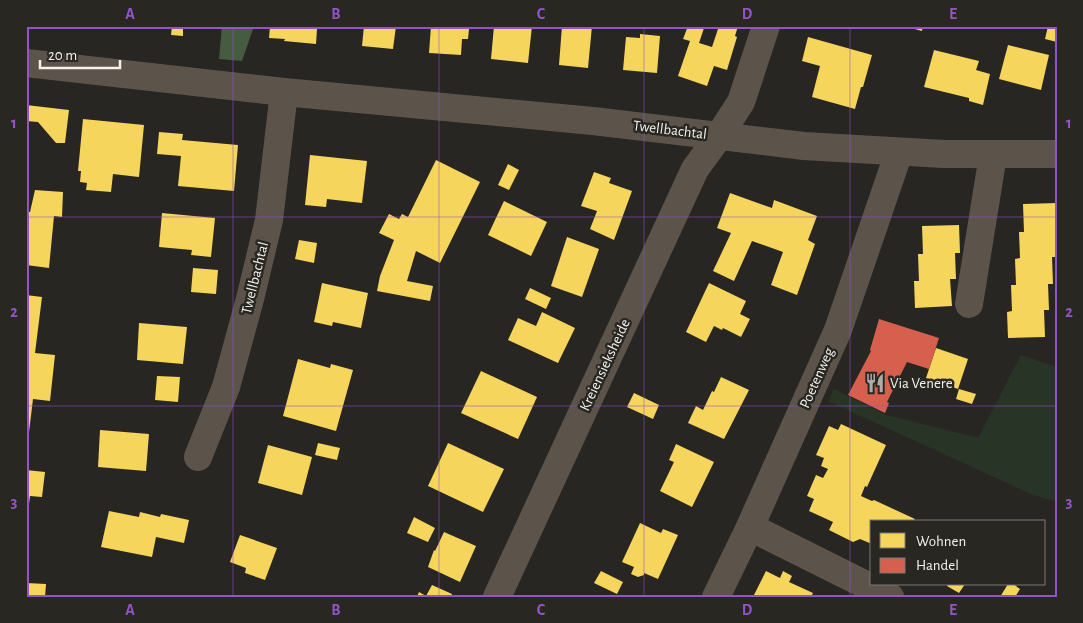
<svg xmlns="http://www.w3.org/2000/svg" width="1083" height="623" viewBox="0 0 1083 623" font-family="'Alegreya Sans',sans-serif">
	<rect width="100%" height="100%" fill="#282623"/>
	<polygon fill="#283526" points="1021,355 1057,367 1057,502 1031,494 828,401 834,389 886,415 978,438"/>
	<polygon fill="#455c41" points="222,26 254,26 242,61 219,59"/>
	<g fill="#f6d55c">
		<polygon points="172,26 183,26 183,36 171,35"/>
		<polygon points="270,26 324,26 323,29 317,29 316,44 284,41 285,39 269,38"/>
		<polygon points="364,26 396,26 393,49 362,46"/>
		<polygon points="431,26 464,26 463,29 469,29 468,39 462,39 461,55 429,53"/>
		<polygon points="494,26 532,26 528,63 491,59"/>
		<polygon points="562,26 592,26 588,68 559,65"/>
		<polygon points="688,26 704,28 699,43 712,47 719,26 738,26 735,36 737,37 727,70 714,66 707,86 678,76 690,41 683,39"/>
		<polygon points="904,26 923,26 922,31"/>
		<polygon points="1048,26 1057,26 1057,42 1045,39"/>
		<polygon points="640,34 660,36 657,73 623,70 626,37 640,38"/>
		<polygon points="808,37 872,55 863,87 861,87 855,109 812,97 820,66 802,61"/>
		<polygon points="1008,45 1049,55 1041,90 999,79"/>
		<polygon points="934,50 979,61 976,70 990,74 983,105 969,101 969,98 924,87"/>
		<polygon points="26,105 69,110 65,143 56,143 38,122 26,121"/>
		<polygon points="83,119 144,125 139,177 113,174 111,192 86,190 87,183 80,182 81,171 78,171"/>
		<polygon points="159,132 183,134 182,140 238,145 234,191 178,186 181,156 157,154"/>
		<polygon points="26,143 29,144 28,165 26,165"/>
		<polygon points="310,155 367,161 362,203 327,199 326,207 305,205"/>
		<polygon points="436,160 480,182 440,263 416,251 407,281 433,286 430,301 377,291 380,276 394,240 379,233 389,214 399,219 402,214 408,217"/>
		<polygon points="508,164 519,170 509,190 498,185"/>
		<polygon points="594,172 611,178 609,183 632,191 614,240 590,229 597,211 581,206"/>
		<polygon points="35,190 63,192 62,217 54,216 49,268 26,265 26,212 30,212"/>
		<polygon points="730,193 772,208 774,200 817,216 808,240 815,244 797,295 771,285 783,252 752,241 734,281 713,271 731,233 717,228"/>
		<polygon points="504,201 547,222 531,256 488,235"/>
		<polygon points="1057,203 1057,257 1052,257 1053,284 1048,284 1049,310 1044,310 1045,337 1008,338 1007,312 1012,311 1011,285 1016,285 1015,259 1020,258 1019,232 1024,232 1023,204"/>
		<polygon points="162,213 215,218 211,257 191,255 192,250 159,247"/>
		<polygon points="959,225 960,253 955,253 956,279 950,279 952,306 915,308 914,281 919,281 918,254 923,254 922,226"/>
		<polygon points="567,237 599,249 582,297 551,286"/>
		<polygon points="299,240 317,243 314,263 295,259"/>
		<polygon points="193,268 218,270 216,294 191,292"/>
		<polygon points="322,283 368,293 361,328 333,322 332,326 314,322"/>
		<polygon points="709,283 746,301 740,314 750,319 741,337 723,328 722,330 714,326 706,342 686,332"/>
		<polygon points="530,288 551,298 546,309 525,299"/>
		<polygon points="26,295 42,297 35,353 55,355 50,401 33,399 29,432 26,432"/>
		<polygon points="542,312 575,328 558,363 508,340 518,318 536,326"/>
		<polygon points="139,323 187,327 183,364 137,360"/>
		<polygon points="936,348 968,359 958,389 926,378"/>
		<polygon points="298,359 330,368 331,364 353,370 336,431 283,416"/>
		<polygon points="481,371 537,397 518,439 461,413"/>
		<polygon points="157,376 180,377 178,402 155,400"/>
		<polygon points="721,377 749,390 724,439 688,423 696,406 703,410 712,391 714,392"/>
		<polygon points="959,389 976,394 972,404 956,399"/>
		<polygon points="634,393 659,405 653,419 627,407"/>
		<polygon points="841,424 886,445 867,487 865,486 861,496 872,501 874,500 915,519 913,522 872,522 872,544 860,539 853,542 829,530 833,522 809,511 814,499 807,496 816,475 823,478 828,469 821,466 824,458 816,455 829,426 838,430"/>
		<polygon points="100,430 149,434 146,471 98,467"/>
		<polygon points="318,443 340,448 337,460 315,455"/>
		<polygon points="448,443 504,469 483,512 428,486"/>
		<polygon points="676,444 714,462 692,507 660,491 674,462 669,460"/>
		<polygon points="268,445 312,457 302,495 258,483"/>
		<polygon points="26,470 45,472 42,497 30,496 27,519"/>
		<polygon points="109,511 139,517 140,512 160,517 161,514 189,520 184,543 156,537 152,557 101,547"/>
		<polygon points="414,517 435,528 428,542 407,533"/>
		<polygon points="640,523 661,533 663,529 678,535 658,579 644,573 644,575 638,577 631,574 634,567 622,562"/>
		<polygon points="444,532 476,546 460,582 428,567 434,550 435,551"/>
		<polygon points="240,535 277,548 265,580 245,573 246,568 230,562"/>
		<polygon points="601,571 623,582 617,594 594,583"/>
		<polygon points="766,571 780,578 783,571 792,576 789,582 813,593 811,597 753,597"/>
		<polygon points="26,583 46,584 45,597 26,597"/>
		<polygon points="948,584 965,584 959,593 947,586"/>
		<polygon points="1008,584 1013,584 1020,589 1015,597 1000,597"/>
		<polygon points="432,585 452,594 451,597 417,597 419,592 426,596"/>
	</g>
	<polygon fill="#d6604d" points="879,319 939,338 929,369 907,362 887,402 889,403 885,413 848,395 871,351 870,350"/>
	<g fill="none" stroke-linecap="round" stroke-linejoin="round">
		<g stroke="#5c544b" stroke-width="28">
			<polyline points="26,63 284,92 593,121 804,146 944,154 1057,154"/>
			<polyline points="969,304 993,155"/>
			<polyline points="198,457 226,387 250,299 269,220 284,92"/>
			<polyline points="750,527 890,597"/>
			<polyline points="497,597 695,169 719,136 741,102 766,26"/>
			<polyline points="716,597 750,527 838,330 899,152"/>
		</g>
	</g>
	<path fill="none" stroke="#9354c8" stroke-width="1" stroke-opacity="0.55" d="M233 26V597M439 26V597M644 26V597M850 26V597M26 217H1057M26 406H1057"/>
	<defs>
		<symbol id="restaurant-bare" viewBox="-9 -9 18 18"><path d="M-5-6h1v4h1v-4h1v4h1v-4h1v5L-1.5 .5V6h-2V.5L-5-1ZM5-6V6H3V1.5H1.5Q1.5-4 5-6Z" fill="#acaba7" stroke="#292722" stroke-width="2.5" paint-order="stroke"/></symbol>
	</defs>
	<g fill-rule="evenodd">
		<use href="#restaurant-bare" x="861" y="369" width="28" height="28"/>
	</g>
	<g text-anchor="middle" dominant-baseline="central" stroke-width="5" stroke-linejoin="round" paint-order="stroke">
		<g font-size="15" fill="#f3f2ee" stroke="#292722">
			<text transform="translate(670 130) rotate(7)">Twellbachtal</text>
			<text transform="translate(255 278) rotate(-76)">Twellbachtal</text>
			<text transform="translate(605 365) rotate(-65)">Kreiensieksheide</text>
			<text transform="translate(817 378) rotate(-66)">Poetenweg</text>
		</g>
		<g font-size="15" fill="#f3f2ee" stroke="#292722" text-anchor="start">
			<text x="890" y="383">Via Venere</text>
		</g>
	</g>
	<rect width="1083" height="623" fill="none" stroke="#292722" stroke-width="55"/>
	<rect x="870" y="520" width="175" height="65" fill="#292722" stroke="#7a7874"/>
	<rect x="880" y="533" width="25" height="15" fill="#f6d55c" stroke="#7a7874"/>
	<text x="916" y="546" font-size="15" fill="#f3f2ee">Wohnen</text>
	<rect x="880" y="558" width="25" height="15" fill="#d6604d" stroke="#7a7874"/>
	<text x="916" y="570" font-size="15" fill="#f3f2ee">Handel</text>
	<path d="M40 60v8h80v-8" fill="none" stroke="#f3f2ee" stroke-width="2.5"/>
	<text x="48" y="60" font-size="15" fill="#f3f2ee" stroke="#292722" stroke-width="4" paint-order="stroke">20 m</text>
	<rect x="28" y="28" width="1028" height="568" fill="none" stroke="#9354c8" stroke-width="2"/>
	<g font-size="16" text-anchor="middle" font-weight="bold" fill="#9354c8">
		<text x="130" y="19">A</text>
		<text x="336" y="19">B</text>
		<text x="541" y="19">C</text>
		<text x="747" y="19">D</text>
		<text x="953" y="19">E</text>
		<text x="14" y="128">1</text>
		<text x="1069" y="128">1</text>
		<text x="14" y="317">2</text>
		<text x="1069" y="317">2</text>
		<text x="14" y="507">3</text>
		<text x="1069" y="507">3</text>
		<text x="130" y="615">A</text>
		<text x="336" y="615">B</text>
		<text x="541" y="615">C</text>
		<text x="747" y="615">D</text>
		<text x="953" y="615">E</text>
	</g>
</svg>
